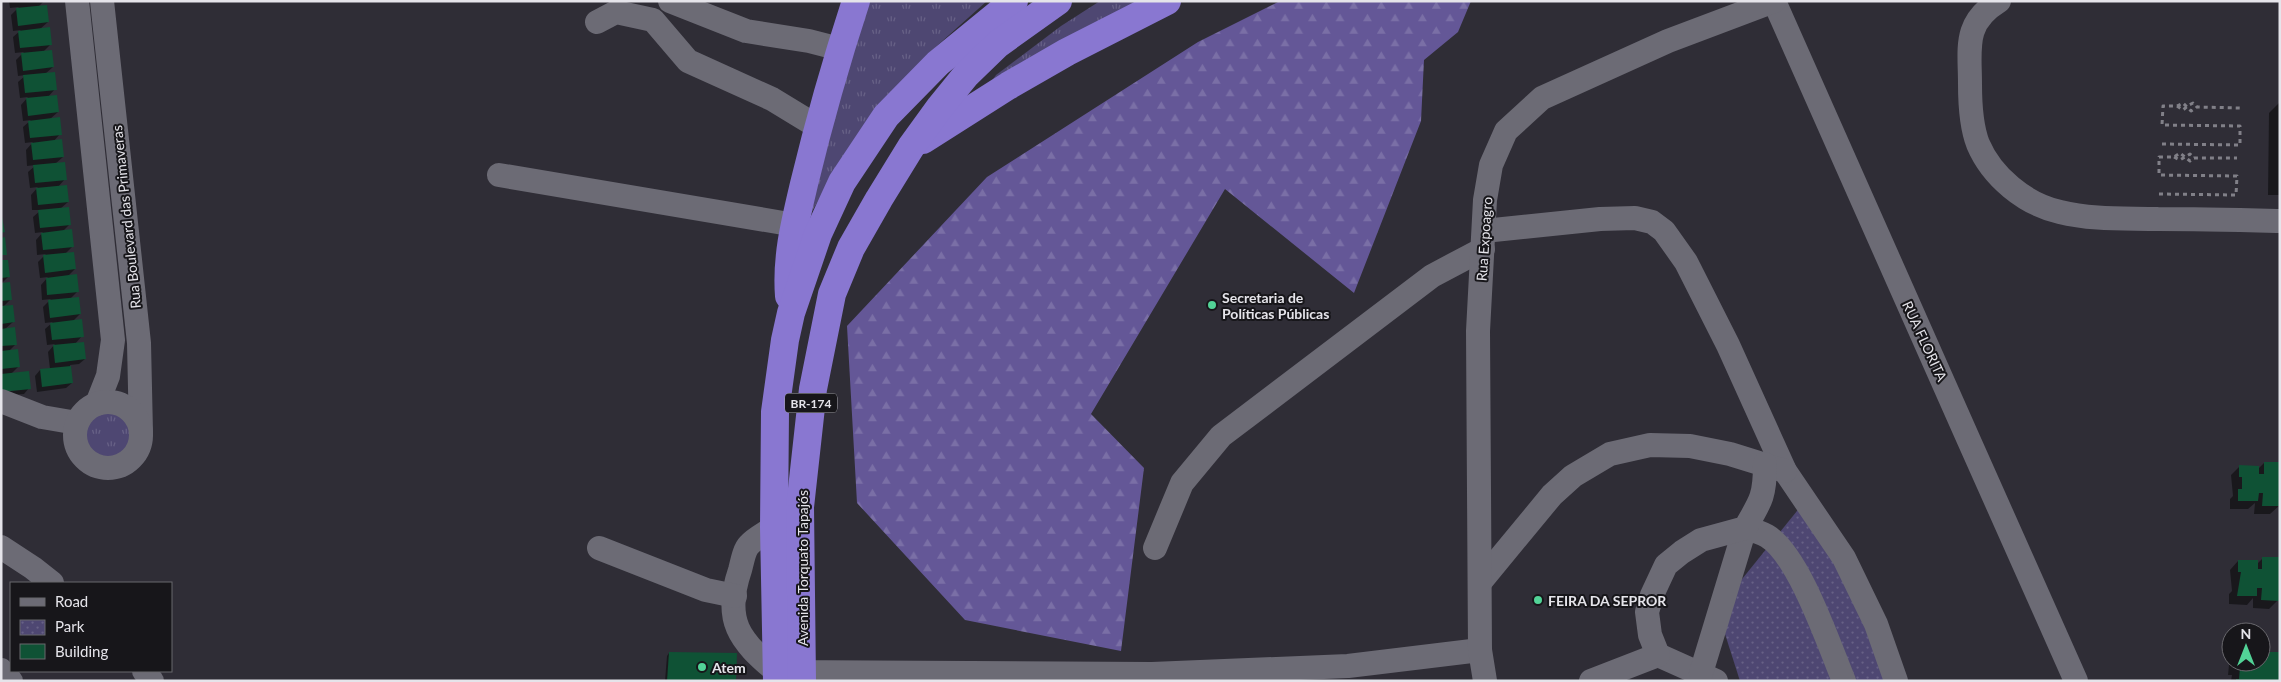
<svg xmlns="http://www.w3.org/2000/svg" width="2281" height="682" viewBox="0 0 2281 682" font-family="Lato,sans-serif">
	<defs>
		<pattern id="grass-tufts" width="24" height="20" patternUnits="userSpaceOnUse" patternTransform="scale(1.25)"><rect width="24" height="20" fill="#4e4772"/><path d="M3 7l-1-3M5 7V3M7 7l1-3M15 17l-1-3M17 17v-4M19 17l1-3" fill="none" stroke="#676186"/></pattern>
		<pattern id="forest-firs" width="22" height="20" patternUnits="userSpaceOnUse" patternTransform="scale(1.25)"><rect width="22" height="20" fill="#645797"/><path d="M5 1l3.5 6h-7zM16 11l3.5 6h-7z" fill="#7a6fa6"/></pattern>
		<pattern id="park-dots" width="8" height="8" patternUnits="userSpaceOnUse" patternTransform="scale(1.25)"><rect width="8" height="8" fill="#4e4772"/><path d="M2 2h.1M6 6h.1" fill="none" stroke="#676186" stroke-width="1.8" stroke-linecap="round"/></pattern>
	</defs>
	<rect width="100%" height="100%" fill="#2f2d36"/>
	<g fill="url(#grass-tufts)">
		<polygon points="864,1 987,1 930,52 831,178 810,215"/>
		<polygon points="1100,1 1151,1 986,89 996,75 1061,26"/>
		<circle cx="108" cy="436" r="28"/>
	</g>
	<polygon fill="url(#forest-firs)" points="1280,1 1471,1 1458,32 1424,60 1421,121 1354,293 1225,189 1091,414 1144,468 1121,651 965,620 857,503 847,326 987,177 1198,42"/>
	<polygon fill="url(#park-dots)" points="1801,506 1834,542 1899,681 1740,681 1725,634 1734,589"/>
	<g fill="#0007">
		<polygon points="9,1 44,1 38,7 48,22 40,29 51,44 43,52 53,67 45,74 55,89 48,97 58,112 50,119 60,134 53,142 63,157 55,164 65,179 58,187 68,202 60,209 70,224 62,232 73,246 65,254 75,269 67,277 78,291 70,299 80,314 72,322 82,336 75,344 85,359 79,364 70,365 72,383 66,388 37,392 35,376 40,370 50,369 48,352 55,344 47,345 45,329 53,322 45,323 43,307 51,299 42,300 41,285 48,277 40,278 38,262 46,254 37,255 36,240 43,232 35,233 33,217 41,210 32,210 31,195 38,187 30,188 28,172 36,165 27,166 26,150 33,142 25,143 23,127 31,120 23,121 21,105 28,97 20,98 18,82 26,75 18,76 16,60 24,52 15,53 13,37 21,30 13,31 11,15 19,7 10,8"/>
		<polygon points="2280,102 2280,195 2268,195 2269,113"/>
		<polygon points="1,262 8,277 1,284"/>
		<polygon points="1,284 11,299 3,307 13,322 5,329 16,344 8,352 18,367 10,375 29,388 24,394 1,396"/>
		<polygon points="2264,463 2280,505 2270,514 2254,514 2255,503 2248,509 2230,509 2230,499 2233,496 2231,475 2240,466 2258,469"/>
		<polygon points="2263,558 2280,568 2280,609 2280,598 2269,609 2253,608 2253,598 2247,605 2229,604 2229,594 2232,591 2230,570 2238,561 2257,564"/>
		<polygon points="669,653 735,681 665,681 667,656"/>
		<polygon points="2261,654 2277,664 2280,662 2280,681 2231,681 2232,675 2228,675 2229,665 2231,662 2261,662"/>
	</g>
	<g fill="#0f5235">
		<polygon points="47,5 49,22 18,26 16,8"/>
		<polygon points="50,27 52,45 20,48 18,31"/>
		<polygon points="52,50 54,67 23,71 21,53"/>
		<polygon points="55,72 57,90 25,93 23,75"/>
		<polygon points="57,95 59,112 28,116 26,98"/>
		<polygon points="60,117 62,135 30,138 28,121"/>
		<polygon points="62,139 64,157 33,160 31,143"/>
		<polygon points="65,162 67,180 35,183 33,165"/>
		<polygon points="67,185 69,202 38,205 36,188"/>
		<polygon points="69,207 71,225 40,228 38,210"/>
		<polygon points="1,212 5,232 1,233"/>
		<polygon points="72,229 74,247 43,250 41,233"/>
		<polygon points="5,237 7,255 1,255 1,238"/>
		<polygon points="74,252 76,269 45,273 43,255"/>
		<polygon points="1,260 8,260 10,277 1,278"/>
		<polygon points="77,274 79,292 47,295 46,278"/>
		<polygon points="10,282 12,300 1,301 1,283"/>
		<polygon points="79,297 81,314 50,318 48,300"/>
		<polygon points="13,305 15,322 1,324 1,306"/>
		<polygon points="82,319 84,337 52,340 50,323"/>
		<polygon points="15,327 17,345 1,346 1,329"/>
		<polygon points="84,342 86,359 55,363 53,345"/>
		<polygon points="18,349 20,367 1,369 1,351"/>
		<polygon points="71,366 73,383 42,387 40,369"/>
		<polygon points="29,371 31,389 1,392 1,374"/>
		<polygon points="2264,462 2280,462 2280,506 2262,506 2263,493 2259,493 2258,501 2238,501 2238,489 2242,489 2242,477 2239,477 2239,465 2259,466 2259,474 2264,474"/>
		<polygon points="2262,557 2280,557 2279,601 2261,600 2262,588 2257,588 2257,596 2237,596 2241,572 2238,572 2238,560 2258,560 2258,569 2262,569"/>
		<polygon points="669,652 737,653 736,681 667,681"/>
		<polygon points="2261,652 2279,652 2280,679 2278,681 2236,681 2236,679 2239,679 2240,667 2237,667 2237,662 2261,664"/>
	</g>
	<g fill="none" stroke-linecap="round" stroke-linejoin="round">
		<g stroke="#818088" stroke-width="3" stroke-dasharray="4 4" stroke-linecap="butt">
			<polyline points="2177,106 2183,110 2189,105 2193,103 2197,107"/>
			<polyline points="2162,144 2240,145 2240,126 2162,125 2163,106 2177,106 2183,103 2191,111 2197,107 2240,108"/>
			<polyline points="2174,157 2180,160 2190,154 2194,158"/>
			<polyline points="2159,194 2236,195 2237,176 2159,175 2159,157 2174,157 2180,153 2190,161 2194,158 2237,158"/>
		</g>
		<g stroke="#6c6b75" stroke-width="24">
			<polyline points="77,1 113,340 108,376 97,404"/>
			<polyline points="102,1 139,343 141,433"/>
			<polyline points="670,1 746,31 809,41 840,49"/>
			<path d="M1774 1C1873 229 1976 454 2076 681"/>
			<path d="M1999 1C1963 23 1970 48 1970 84 1970 104 1971 126 1978 144 1992 177 2025 204 2060 212 2092 220 2126 218 2158 219 2199 219 2239 220 2280 221"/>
			<polyline points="597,22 616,12 653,20 688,61 772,99 818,127"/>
			<polyline points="499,175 795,225"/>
			<polyline points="1484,231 1600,219 1635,218 1652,222 1664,231 1686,262 1728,345 1785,471 1844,558 1876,624 1896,681"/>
			<polyline points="1,401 42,417 77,423"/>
			<circle cx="108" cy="435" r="33"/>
			<path d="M774 527C766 533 755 538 749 545 744 550 742 563 740 570 723 620 739 641 777 672L1152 674 1348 666 1480 650"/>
			<polyline points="1,547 33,568 52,583"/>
			<polyline points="599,548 706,590 735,596"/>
			<polyline points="1155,548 1182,483 1221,436 1432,276 1483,249"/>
			<polyline points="1481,581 1552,495 1573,476 1610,454 1650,445 1690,446 1730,454 1785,471"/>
			<polyline points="1658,655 1716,681"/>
			<polyline points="1,670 11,681"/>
			<polyline points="144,671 152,681"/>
			<path d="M1701 673 1745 528C1752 530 1760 532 1767 536 1799 555 1829 645 1844 681"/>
			<polyline points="1485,681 1480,650 1478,331 1485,200 1491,165 1506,131 1542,98 1668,41 1774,1"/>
			<path d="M1591 681 1658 655 1650 635 1647 612 1652 595 1666 565 1682 552 1701 540 1745 528C1761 501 1765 496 1765 464"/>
		</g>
		<g stroke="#8977d1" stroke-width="28">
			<polyline points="923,140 1008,86 1067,52 1167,1"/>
			<path d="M789 296C786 257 795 222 804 184 819 122 836 62 856 1"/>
			<polyline points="777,681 774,527 775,412 785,340 791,313 818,234 842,182 886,116 938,63 1014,1"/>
			<polyline points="802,681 800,507 813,389 832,294 851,248 879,199 911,147 940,107 966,75 998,44 1058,1"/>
		</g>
	</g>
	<g fill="#52d397" stroke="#17161a" stroke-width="2">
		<circle cx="1212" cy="305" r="5"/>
		<circle cx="1538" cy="600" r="5"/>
		<circle cx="702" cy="667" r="5"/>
	</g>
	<g text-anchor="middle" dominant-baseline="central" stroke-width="4" stroke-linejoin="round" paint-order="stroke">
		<rect fill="#17161a" stroke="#a7a6ac" stroke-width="1" x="785" y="393.5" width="52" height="19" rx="4"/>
		<g font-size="12" font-weight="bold" fill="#e5e4ea">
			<text x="811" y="403">BR-174</text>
		</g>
		<g font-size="14" fill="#e5e4ea" stroke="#17161a">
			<text transform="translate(126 217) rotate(-96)">Rua Boulevard das Primaveras</text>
			<text transform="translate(1484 239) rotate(-86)">Rua Expoagro</text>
			<text transform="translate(1925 341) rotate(65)">RUA FLORITA</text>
			<text transform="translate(802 568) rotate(-90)">Avenida Torquato Tapajós</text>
		</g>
		<g font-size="14" font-weight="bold" fill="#e5e4ea" stroke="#17161a" text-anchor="start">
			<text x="1222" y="297">Secretaria de<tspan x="1222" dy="16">Políticas Públicas</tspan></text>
			<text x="1548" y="600">FEIRA DA SEPROR</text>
			<text x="712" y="667">Atem</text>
		</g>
	</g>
	<rect width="2281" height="682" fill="none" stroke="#e5e4ea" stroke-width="5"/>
	<rect x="10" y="582" width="162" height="90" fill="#17161a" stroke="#69686d"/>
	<rect x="20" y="598" width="25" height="8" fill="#6c6b75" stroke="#69686d"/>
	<text x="55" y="607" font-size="15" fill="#e5e4ea">Road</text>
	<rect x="20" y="620" width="25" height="15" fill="url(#park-dots)" stroke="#69686d"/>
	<text x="55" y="632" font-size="15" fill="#e5e4ea">Park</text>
	<rect x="20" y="644" width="25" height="15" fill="#0f5235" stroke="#69686d"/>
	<text x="55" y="657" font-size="15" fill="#e5e4ea">Building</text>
	<g transform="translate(2246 647)"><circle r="24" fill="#17161a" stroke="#69686d"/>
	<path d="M0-4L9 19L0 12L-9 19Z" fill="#52d397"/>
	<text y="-8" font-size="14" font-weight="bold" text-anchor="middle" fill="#e5e4ea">N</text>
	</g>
</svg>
